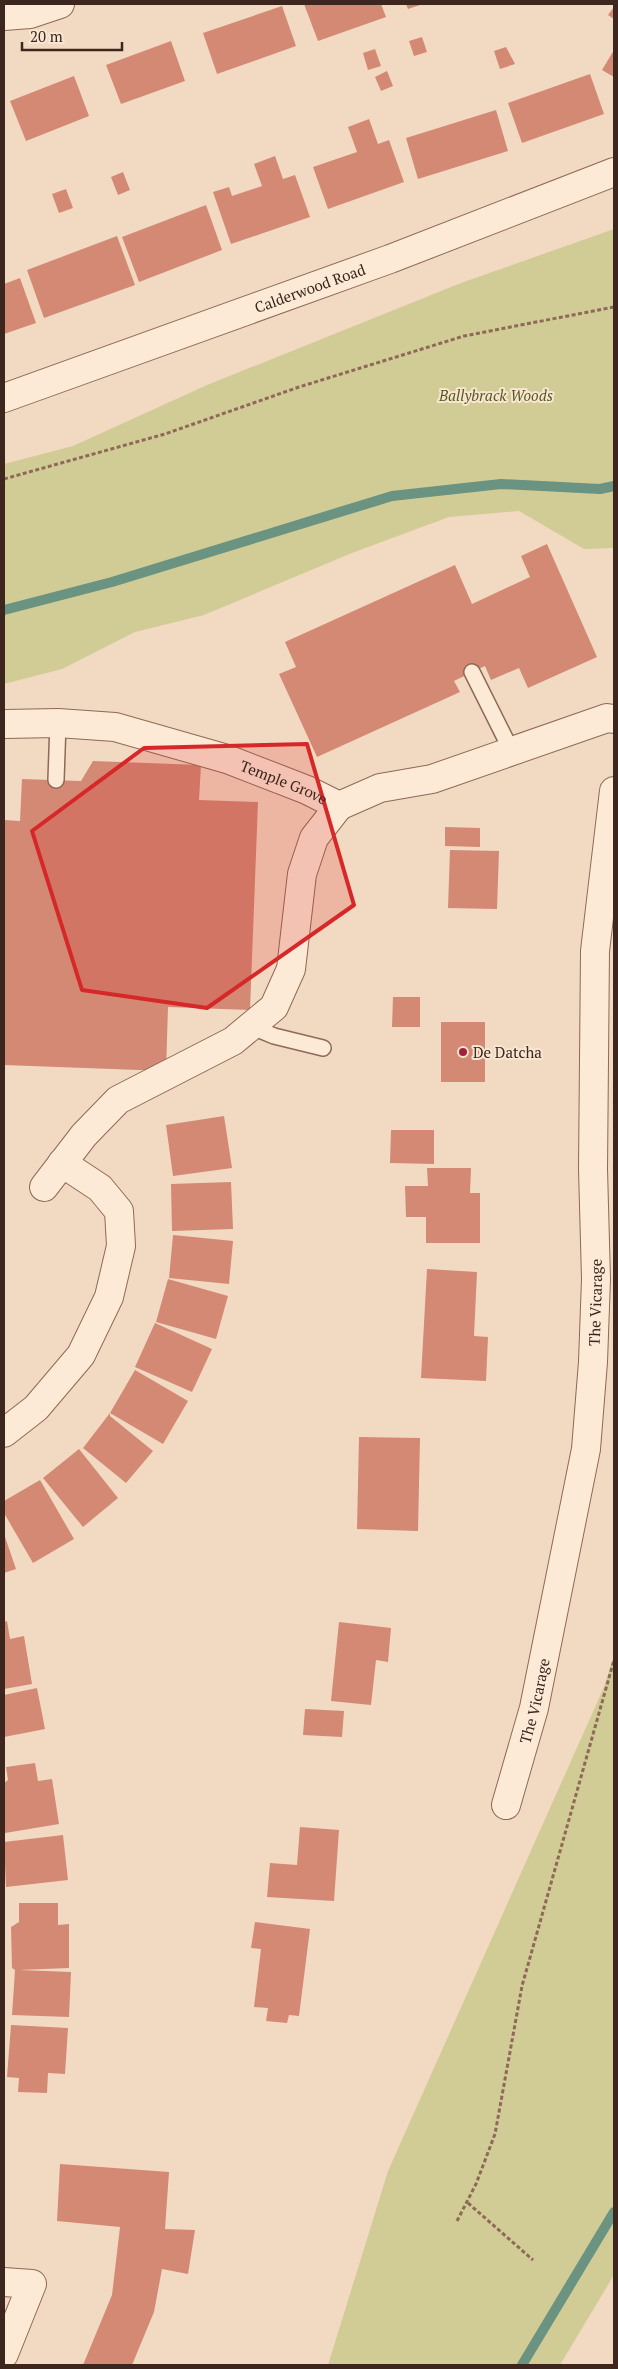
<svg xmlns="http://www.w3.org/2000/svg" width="618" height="2369" viewBox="0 0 618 2369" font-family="'PT Serif',serif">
	<rect width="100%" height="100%" fill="#f2dac2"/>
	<g fill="#d1cc95">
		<polygon points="614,229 614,548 584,549 519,511 449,517 352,553 204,615 135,632 62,669 4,684 4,464 73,446 207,385 461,283"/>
		<polygon points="614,1655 614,2275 560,2365 328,2365 388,2171 604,1687"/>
	</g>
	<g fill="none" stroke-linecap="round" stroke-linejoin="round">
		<g stroke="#6a9381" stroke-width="10">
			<polyline points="4,610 112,582 392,496 501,484 600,489 614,486"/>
			<polyline points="522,2365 614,2212"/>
		</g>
	</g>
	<g fill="#d38974">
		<polygon points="304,4 381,4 386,17 318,41"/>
		<polygon points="406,4 423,4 408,9"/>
		<polygon points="282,6 296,46 217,74 203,33"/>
		<polygon points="614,7 614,19 608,15"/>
		<polygon points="422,37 427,52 414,56 409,41"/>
		<polygon points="171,41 185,81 121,104 106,65"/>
		<polygon points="506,47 515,64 500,69 494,51"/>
		<polygon points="375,49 381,66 368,70 363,53"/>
		<polygon points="614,50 614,77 602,70"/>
		<polygon points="387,71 393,86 381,91 375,77"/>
		<polygon points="590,74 604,114 522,143 508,103"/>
		<polygon points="74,76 89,116 26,141 10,101"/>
		<polygon points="496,110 508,151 418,179 406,138"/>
		<polygon points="369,119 378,144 389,140 404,182 328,209 313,167 357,152 348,127"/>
		<polygon points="275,156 283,179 295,175 310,217 231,244 213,192 229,187 232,196 262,186 254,164"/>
		<polygon points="123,172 130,190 118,195 111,177"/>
		<polygon points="66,189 73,208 59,213 52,194"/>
		<polygon points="206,205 222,250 139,282 122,237"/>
		<polygon points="117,236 135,285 44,318 27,270"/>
		<polygon points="20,278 36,323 4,334 4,284"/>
		<polygon points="547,544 597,657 528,688 519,668 491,680 485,666 454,681 460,692 317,757 279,674 296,667 285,642 455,565 472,604 530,577 521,556"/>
		<polygon points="93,761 201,765 199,800 258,802 250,1010 168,1007 166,1071 4,1065 4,820 20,821 22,779 81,781"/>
		<polygon points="445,827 480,828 480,847 445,846"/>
		<polygon points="450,850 499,851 497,909 448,908"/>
		<polygon points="393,997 420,997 420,1027 392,1027"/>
		<rect x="441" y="1022" width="44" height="60"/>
		<polygon points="224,1116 232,1168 173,1176 166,1125"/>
		<polygon points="391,1130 434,1130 434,1164 390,1163"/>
		<polygon points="427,1168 471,1168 470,1193 480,1193 480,1243 426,1243 426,1217 406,1217 405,1186 428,1186"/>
		<polygon points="231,1182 233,1229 172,1231 171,1184"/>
		<polygon points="173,1235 233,1241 229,1284 169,1278"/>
		<polygon points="427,1269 477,1272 474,1336 488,1337 486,1381 421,1378"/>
		<polygon points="168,1279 228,1296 216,1339 156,1322"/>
		<polygon points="155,1323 212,1349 192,1392 135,1367"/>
		<polygon points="135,1370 188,1401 163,1444 110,1413 110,1416 153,1451 126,1483 83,1448 110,1413"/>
		<polygon points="359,1437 420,1438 418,1531 357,1529"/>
		<polygon points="79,1449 118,1498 83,1527 43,1478"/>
		<polygon points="40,1480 74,1539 33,1563 4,1513 4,1501"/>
		<polygon points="4,1534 16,1569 4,1573"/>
		<polygon points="7,1621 10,1639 24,1636 32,1684 4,1689 4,1622"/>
		<polygon points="339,1622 391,1628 388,1662 376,1660 371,1705 331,1701"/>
		<polygon points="37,1688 45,1729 4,1737 4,1695"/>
		<polygon points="305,1709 344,1711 342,1737 303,1735"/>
		<polygon points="35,1763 38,1781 52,1779 59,1824 5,1833 4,1783 8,1780 6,1767"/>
		<polygon points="300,1827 339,1830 334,1901 267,1897 270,1863 297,1865"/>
		<polygon points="63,1835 68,1880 6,1887 4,1842"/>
		<polygon points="19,1903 58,1903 58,1925 69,1924 69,1968 19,1970 71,1972 69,2017 12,2015 15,1970 12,1968 11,1927 19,1922"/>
		<polygon points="255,1922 310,1929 299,2016 289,2015 287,2023 266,2021 268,2008 254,2007 261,1949 251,1948"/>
		<polygon points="11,2025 68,2028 65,2074 48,2073 47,2093 18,2092 19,2078 7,2077"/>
		<polygon points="60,2164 169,2172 165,2229 195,2230 188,2274 162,2269 154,2312 132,2365 83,2365 112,2295 120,2227 57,2221"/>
	</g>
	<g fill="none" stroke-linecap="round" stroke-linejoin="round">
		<defs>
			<g id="service">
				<polyline points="472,672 511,750"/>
				<polyline points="56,780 58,723"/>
				<polyline points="250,1026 274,1036 323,1048"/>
			</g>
			<g id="minor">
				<polyline points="4,16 30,14 60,4"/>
				<path id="s1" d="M4 398 390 259 614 172"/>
				<path id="s2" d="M4 724 58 723 115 727 227 759 307 790 339 806 380 788 432 779 607 718 614 719"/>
				<polyline points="44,1187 84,1135 118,1100 233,1041 274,1007 291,969 302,874 314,838 339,806"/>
				<polyline points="4,1433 36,1408 81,1355 109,1297 121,1246 119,1211 100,1188 62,1163"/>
				<path id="s3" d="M506 1805 534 1708 586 1449 593 1362 596 1279 593 1169 595 951 614 791"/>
				<polyline points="4,2282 32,2284 4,2354"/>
			</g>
		</defs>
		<use href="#service" stroke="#8e6957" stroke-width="18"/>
		<use href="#minor" stroke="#8e6957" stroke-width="30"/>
		<g stroke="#8e6957" stroke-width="3" stroke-dasharray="4 2.5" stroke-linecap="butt">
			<polyline points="4,479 165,434 299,387 464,336 614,307"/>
			<polyline points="468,2203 533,2260"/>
			<polyline points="457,2221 476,2184 495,2134 522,1986 614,1660"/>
		</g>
		<use href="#service" stroke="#fce9d6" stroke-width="15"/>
		<use href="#minor" stroke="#fce9d6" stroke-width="28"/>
	</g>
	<path fill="#d62828" fill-opacity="0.2" stroke="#d62828" stroke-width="4" stroke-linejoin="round" d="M307 744 354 905 207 1008 82 990 32 831 144 748Z"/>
	<circle fill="#a2223c" stroke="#f8e6d2" stroke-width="2" cx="463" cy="1052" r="5"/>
	<g text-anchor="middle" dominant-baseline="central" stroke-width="4" stroke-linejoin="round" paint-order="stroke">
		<g font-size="15" fill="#3c261d" stroke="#f8e6d2">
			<text stroke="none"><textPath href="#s1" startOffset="325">Calderwood Road</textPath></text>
			<text stroke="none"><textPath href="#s2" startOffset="289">Temple Grove</textPath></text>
			<text stroke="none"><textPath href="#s3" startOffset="512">The Vicarage</textPath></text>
			<text stroke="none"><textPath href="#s3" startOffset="108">The Vicarage</textPath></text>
		</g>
		<g font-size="15" font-style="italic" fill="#575a21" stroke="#f8e6d2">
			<text x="496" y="395">Ballybrack Woods</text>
		</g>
		<g font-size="15" fill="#3c261d" stroke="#f8e6d2" text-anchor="start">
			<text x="473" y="1052">De Datcha</text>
		</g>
	</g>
	<rect width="618" height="2369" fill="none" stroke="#3c261d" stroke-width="10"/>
	<path d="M22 42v8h100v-8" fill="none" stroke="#3c261d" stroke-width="2.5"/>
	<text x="30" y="42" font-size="15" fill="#3c261d" stroke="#f8e6d2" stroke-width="4" paint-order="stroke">20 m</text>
</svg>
